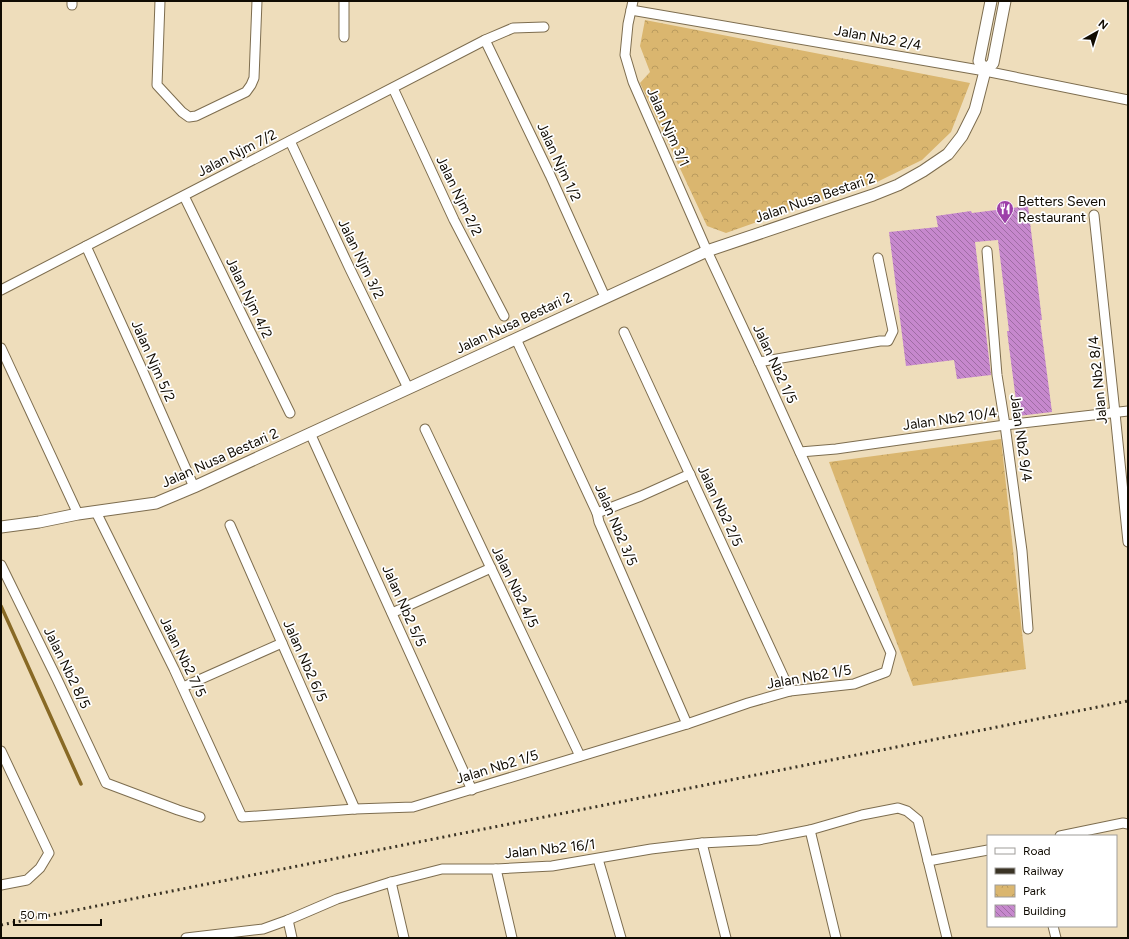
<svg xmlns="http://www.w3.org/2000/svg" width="1129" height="939" viewBox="0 0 1129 939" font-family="Figtree,sans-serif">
	<defs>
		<pattern id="park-crowns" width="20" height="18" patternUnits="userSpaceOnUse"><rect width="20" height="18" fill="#dab66f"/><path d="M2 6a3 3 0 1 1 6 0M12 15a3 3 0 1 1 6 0" fill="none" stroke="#ba9b5e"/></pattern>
		<pattern id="building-back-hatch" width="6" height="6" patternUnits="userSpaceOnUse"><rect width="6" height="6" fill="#c688cd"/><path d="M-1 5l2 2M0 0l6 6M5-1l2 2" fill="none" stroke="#9f6da4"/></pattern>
	</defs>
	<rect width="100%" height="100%" fill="#edb"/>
	<g fill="url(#park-crowns)">
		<polygon points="645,20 970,83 951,132 922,160 877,182 793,209 726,233 707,226 640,83 650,72 640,46"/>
		<polygon points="1001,439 1026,669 913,686 829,462"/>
	</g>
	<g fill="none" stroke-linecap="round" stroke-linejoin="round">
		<polyline stroke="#886925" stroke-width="3.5" points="1,606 81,784"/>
	</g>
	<polygon fill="url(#building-back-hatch)" points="1028,206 1042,320 1040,320 1052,412 1018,416 1007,331 1009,331 998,240 975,242 991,375 957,379 954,360 906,366 889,232 938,227 936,216 971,211 972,213"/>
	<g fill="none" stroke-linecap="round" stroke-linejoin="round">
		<defs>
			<g id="minor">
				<polyline points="160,1 157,85 182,112 189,117 196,116 246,92 251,85 254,78 257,1"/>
				<polyline points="344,1 344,37"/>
				<polyline points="72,5 72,1"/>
				<polyline points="631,10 985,71 1128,100"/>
				<polyline points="485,40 550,175 605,297"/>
				<polyline points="393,88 454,220 504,316"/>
				<polyline points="290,141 350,269 408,388"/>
				<polyline points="184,196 290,413"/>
				<polyline points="1094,215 1115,413 1128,542"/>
				<polyline points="86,246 141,367 194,487"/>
				<polyline points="987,251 997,375 1005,425 1022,551 1028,629"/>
				<polyline points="1,290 485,40 513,28 544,27"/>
				<polyline points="624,332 790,691"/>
				<polyline points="516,339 597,513 599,522 687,724"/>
				<polyline points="1,348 78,514"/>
				<polyline points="759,362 880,341 888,341 893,331 878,258"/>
				<polyline points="425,429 580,756"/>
				<polyline points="310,433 472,790"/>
				<polyline points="800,452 836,449 1005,425 1128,411"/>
				<polyline points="96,512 174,669 242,817 355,809 413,807 687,724 748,703 790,691 854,684 886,672 891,653 759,362 707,251 633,82 625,55 628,24 633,1"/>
				<polyline points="597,513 641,496 690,474"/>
				<polyline points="230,525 355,809"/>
				<polyline points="1,565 57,679 106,783 178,810 200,817"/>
				<polyline points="392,613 491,568"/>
				<polyline points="183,687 282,643"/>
				<polyline points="1,751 49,853 40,868 27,880 1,885"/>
				<polyline points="810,830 836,938"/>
				<polyline points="1060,836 1123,823 1128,824"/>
				<polyline points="702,843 726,938"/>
				<polyline points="598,859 621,938"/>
				<polyline points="928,861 988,850"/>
				<polyline points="496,869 512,938"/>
				<polyline points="391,882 404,938"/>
				<polyline points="288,920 292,938"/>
				<polyline points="1053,926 1056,938"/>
				<polyline points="186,938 263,929 288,920 337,899 391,882 442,869 496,869 552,866 651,849 702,843 758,840 810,830 862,815 898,808 907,811 918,820 947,938"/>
			</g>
			<g id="tertiary">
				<polyline points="985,71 979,61 991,1"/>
				<polyline points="1,527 39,522 78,514 156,503 194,487 707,251 873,195 898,185 923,171 948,154 962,136 975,110 985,71 993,63 1005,1"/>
			</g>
		</defs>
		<use href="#minor" stroke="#7d6d4f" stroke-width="11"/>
		<use href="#tertiary" stroke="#7d6d4f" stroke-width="13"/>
		<use href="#minor" stroke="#fff" stroke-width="9"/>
		<use href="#tertiary" stroke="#fff" stroke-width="11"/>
		<polyline stroke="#3a3325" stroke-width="3" stroke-dasharray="2 4" stroke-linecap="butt" points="1,925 1128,701"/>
	</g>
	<defs>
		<symbol id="restaurant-pin" viewBox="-11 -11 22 30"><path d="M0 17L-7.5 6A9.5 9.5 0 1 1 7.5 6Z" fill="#9d40a9" stroke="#fff"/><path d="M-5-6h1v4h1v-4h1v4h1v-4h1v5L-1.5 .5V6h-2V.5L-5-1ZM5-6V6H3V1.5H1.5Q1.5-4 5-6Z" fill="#fff"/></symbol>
	</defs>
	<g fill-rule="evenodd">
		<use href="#restaurant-pin" x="995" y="199" width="20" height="27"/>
	</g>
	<g text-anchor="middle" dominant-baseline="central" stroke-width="3.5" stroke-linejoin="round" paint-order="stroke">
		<g font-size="14" fill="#100b02" stroke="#fff">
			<text transform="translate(878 38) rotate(10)">Jalan Nb2 2/4</text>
			<text transform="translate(668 127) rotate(66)">Jalan Njm 3/1</text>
			<text transform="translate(237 153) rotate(-27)">Jalan Njm 7/2</text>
			<text transform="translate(559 162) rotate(65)">Jalan Njm 1/2</text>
			<text transform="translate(459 196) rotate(64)">Jalan Njm 2/2</text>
			<text transform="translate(815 198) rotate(-19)">Jalan Nusa Bestari 2</text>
			<text transform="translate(361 259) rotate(64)">Jalan Njm 3/2</text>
			<text transform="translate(249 298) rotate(64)">Jalan Njm 4/2</text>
			<text transform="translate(514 323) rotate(-25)">Jalan Nusa Bestari 2</text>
			<text transform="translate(153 361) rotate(66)">Jalan Njm 5/2</text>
			<text transform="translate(775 364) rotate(65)">Jalan Nb2 1/5</text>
			<text transform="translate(1098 380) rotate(-96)">Jalan Nb2 8/4</text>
			<text transform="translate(950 419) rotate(-8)">Jalan Nb2 10/4</text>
			<text transform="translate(1021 438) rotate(82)">Jalan Nb2 9/4</text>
			<text transform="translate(220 458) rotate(-24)">Jalan Nusa Bestari 2</text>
			<text transform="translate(720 506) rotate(65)">Jalan Nb2 2/5</text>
			<text transform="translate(616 525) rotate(67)">Jalan Nb2 3/5</text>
			<text transform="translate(515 587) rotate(64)">Jalan Nb2 4/5</text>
			<text transform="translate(404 606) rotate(66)">Jalan Nb2 5/5</text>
			<text transform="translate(183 657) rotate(64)">Jalan Nb2 7/5</text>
			<text transform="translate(305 661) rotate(66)">Jalan Nb2 6/5</text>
			<text transform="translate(67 668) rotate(64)">Jalan Nb2 8/5</text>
			<text transform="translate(809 677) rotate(-10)">Jalan Nb2 1/5</text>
			<text transform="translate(497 767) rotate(-17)">Jalan Nb2 1/5</text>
			<text transform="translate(550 849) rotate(-6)">Jalan Nb2 16/1</text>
		</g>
		<g font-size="14" fill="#100b02" stroke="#fff" text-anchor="start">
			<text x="1018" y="201">Betters Seven<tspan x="1018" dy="16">Restaurant</tspan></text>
		</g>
	</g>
	<rect width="1129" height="939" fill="none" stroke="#100b02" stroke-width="4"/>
	<rect x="987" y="835" width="130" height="92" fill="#ffffff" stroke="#9f9d9a"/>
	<rect x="995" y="848" width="20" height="6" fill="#ffffff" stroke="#9f9d9a"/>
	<text x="1023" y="855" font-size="12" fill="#100b02">Road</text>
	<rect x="995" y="868" width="20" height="6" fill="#3a3325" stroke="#9f9d9a"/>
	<text x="1023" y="875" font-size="12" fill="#100b02">Railway</text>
	<rect x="995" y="885" width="20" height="12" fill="url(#park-crowns)" stroke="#9f9d9a"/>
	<text x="1023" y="895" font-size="12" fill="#100b02">Park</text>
	<rect x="995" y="905" width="20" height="12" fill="url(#building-back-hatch)" stroke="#9f9d9a"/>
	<text x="1023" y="915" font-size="12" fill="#100b02">Building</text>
	<g transform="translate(1097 32) rotate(39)" stroke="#ffffff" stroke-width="3" paint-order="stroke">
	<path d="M0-3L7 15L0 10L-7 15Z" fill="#100b02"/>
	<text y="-6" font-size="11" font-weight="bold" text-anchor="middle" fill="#100b02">N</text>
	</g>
	<path d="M14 919v6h87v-6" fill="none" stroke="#100b02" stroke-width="2"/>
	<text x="20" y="919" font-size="12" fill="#100b02" stroke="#ffffff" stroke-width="3" paint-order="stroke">50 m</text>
</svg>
